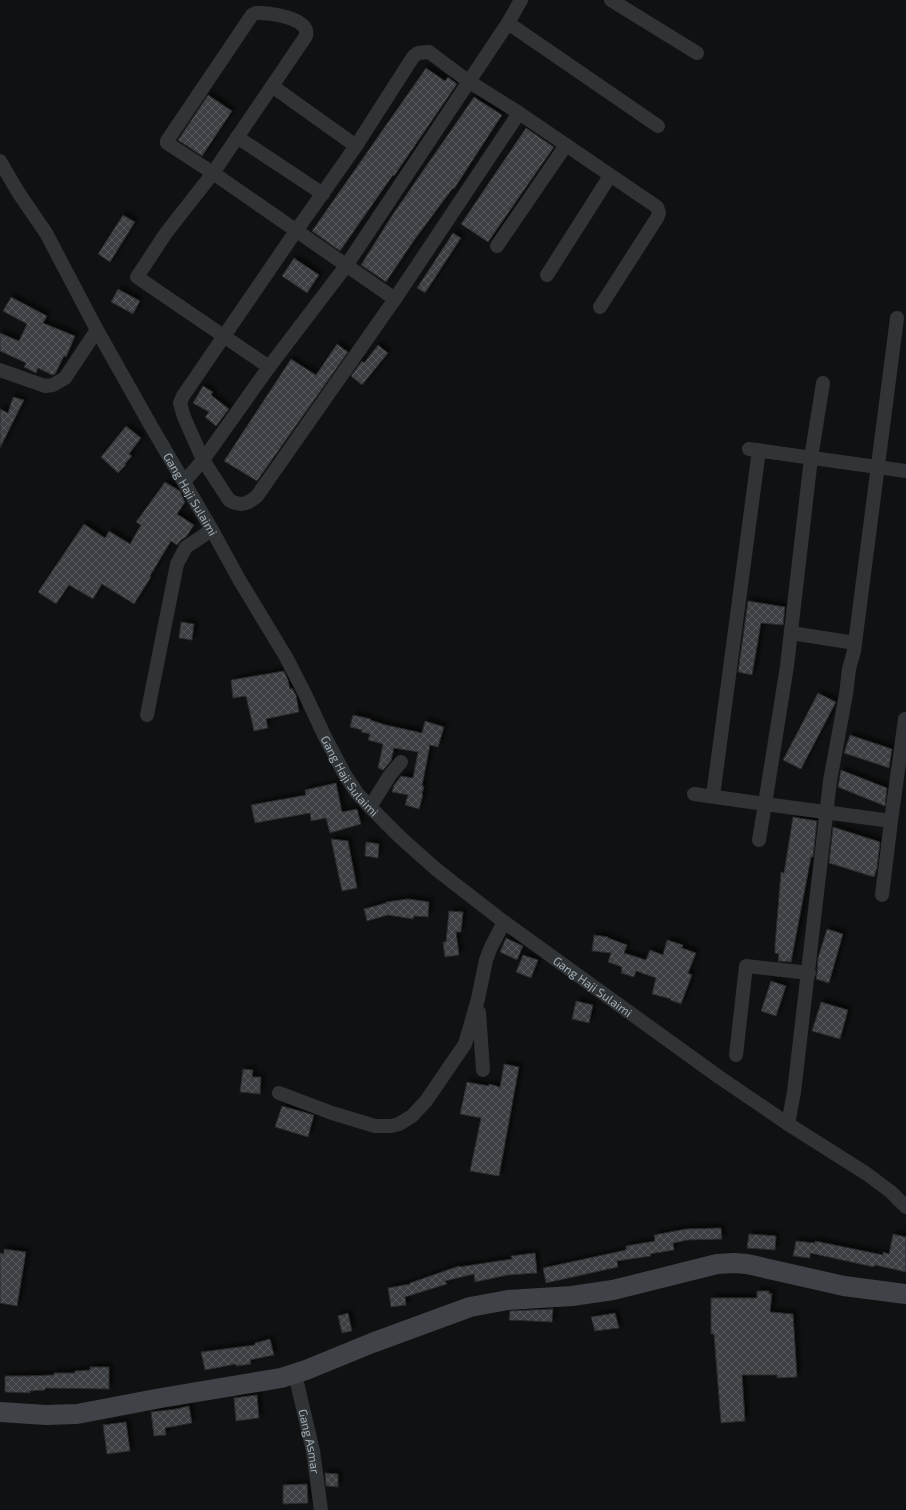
<svg xmlns="http://www.w3.org/2000/svg" width="906" height="1510" viewBox="0 0 906 1510" font-family="'Exo 2',sans-serif">
	<defs>
		<pattern id="building-cross-hatch" width="8" height="8" patternUnits="userSpaceOnUse"><rect width="8" height="8" fill="#3c3f42"/><path d="M0 0l8 8M0 8l8-8" fill="none" stroke="#55585b"/></pattern>
		<filter id="shadow"><feDropShadow dx="3.5" dy="-3.5" stdDeviation="2" flood-color="#0009"/></filter>
	</defs>
	<rect width="100%" height="100%" fill="#101112"/>
	<g fill="url(#building-cross-hatch)" stroke="#2a2b2e" filter="url(#shadow)">
		<polygon points="426,68 445,81 448,77 457,84 394,176 393,175 340,251 312,231"/>
		<polygon points="208,95 232,111 202,156 178,140"/>
		<polygon points="474,97 502,115 454,189 453,188 415,239 386,282 361,265 391,217"/>
		<polygon points="526,128 554,147 488,242 461,224"/>
		<polygon points="123,215 135,222 110,262 98,254"/>
		<polygon points="453,233 461,238 425,293 417,288"/>
		<polygon points="294,258 319,275 307,293 282,276"/>
		<polygon points="118,289 140,301 133,314 111,302"/>
		<polygon points="11,297 47,316 43,323 75,336 66,357 64,356 55,374 52,375 38,368 36,373 24,367 26,363 0,351 0,333 19,341 27,324 3,311"/>
		<polygon points="337,344 348,352 257,481 224,461 291,359 316,375"/>
		<polygon points="378,345 388,353 362,385 351,376 362,361 364,363"/>
		<polygon points="203,386 213,392 211,395 229,409 216,426 205,417 209,412 193,403"/>
		<polygon points="13,397 24,400 0,448 0,409 8,413"/>
		<polygon points="126,426 141,438 129,454 132,456 125,464 126,465 118,473 101,457"/>
		<polygon points="165,482 180,491 185,502 177,514 194,525 186,537 181,540 177,545 171,541 150,576 151,577 134,604 102,584 93,599 69,585 56,604 38,592 84,524 105,538 109,531 130,544 141,525 136,522"/>
		<polygon points="748,601 785,607 783,625 761,623 752,675 738,672"/>
		<polygon points="181,622 194,624 192,640 179,638"/>
		<polygon points="284,671 288,680 290,689 292,688 296,695 299,712 266,719 268,728 254,731 246,696 233,698 231,680"/>
		<polygon points="818,693 836,702 801,769 783,760"/>
		<polygon points="353,715 371,719 370,720 386,725 422,733 425,721 444,727 438,747 430,745 422,786 424,786 422,794 423,795 419,809 405,805 408,795 392,792 394,785 401,776 413,778 418,752 394,748 391,761 383,770 378,768 383,744 368,740 370,734 361,732 362,730 350,727"/>
		<polygon points="850,735 892,749 889,768 844,753"/>
		<polygon points="841,770 887,788 885,806 838,787"/>
		<polygon points="336,783 342,812 357,809 361,824 330,833 326,818 311,821 310,813 255,823 251,805 306,795 305,790"/>
		<polygon points="793,817 817,821 813,857 811,857 791,962 778,961 779,954 775,953 775,945 781,872 784,873"/>
		<polygon points="833,827 880,842 877,868 874,877 829,863"/>
		<polygon points="331,839 348,841 357,888 342,891"/>
		<polygon points="366,842 379,844 378,858 365,856"/>
		<polygon points="408,899 429,902 428,917 414,916 413,919 388,915 367,921 364,909 386,903 386,902"/>
		<polygon points="449,911 463,912 461,932 456,932 459,955 445,957 443,942 446,942"/>
		<polygon points="827,929 843,934 829,983 816,979 817,974 818,958"/>
		<polygon points="594,935 608,937 608,938 627,945 624,953 646,960 650,950 663,955 667,940 683,945 682,948 696,953 688,973 692,975 681,1004 670,1000 671,999 652,994 656,978 636,971 634,977 621,973 622,967 608,962 611,953 592,951"/>
		<polygon points="506,938 523,946 517,960 500,952"/>
		<polygon points="523,955 538,960 531,978 516,972"/>
		<polygon points="771,981 786,986 776,1016 761,1011"/>
		<polygon points="576,1001 593,1005 589,1023 572,1019"/>
		<polygon points="821,1002 848,1010 840,1039 812,1031"/>
		<polygon points="504,1064 519,1067 499,1176 470,1171 481,1118 460,1114 467,1082 489,1086 489,1084 500,1087"/>
		<polygon points="243,1069 253,1070 252,1077 261,1077 260,1094 240,1092"/>
		<polygon points="282,1106 314,1115 308,1137 275,1127"/>
		<polygon points="721,1228 722,1239 688,1240 673,1243 674,1250 650,1254 651,1256 617,1261 618,1267 546,1283 543,1268 626,1250 626,1246 655,1241 654,1235 686,1229"/>
		<polygon points="749,1234 776,1236 775,1250 747,1248"/>
		<polygon points="893,1234 906,1237 906,1272 875,1265 874,1267 810,1253 810,1258 793,1256 796,1241 815,1243 815,1241 883,1255 883,1252 889,1254"/>
		<polygon points="4,1249 26,1252 17,1306 0,1303 0,1253 4,1254"/>
		<polygon points="535,1253 537,1273 508,1275 475,1282 474,1274 445,1281 447,1284 405,1297 406,1305 391,1307 388,1288 410,1284 410,1283 459,1266 459,1267 512,1259 511,1256"/>
		<polygon points="757,1291 769,1291 769,1294 772,1293 770,1312 793,1314 797,1377 777,1378 777,1375 742,1375 745,1421 721,1423 714,1334 711,1334 711,1298 757,1298"/>
		<polygon points="553,1309 552,1322 509,1320 510,1311"/>
		<polygon points="348,1313 352,1331 342,1333 338,1316"/>
		<polygon points="615,1313 619,1328 595,1331 591,1317"/>
		<polygon points="270,1339 274,1355 250,1360 251,1364 236,1366 236,1364 205,1370 201,1352 255,1345 255,1343"/>
		<polygon points="90,1367 109,1367 109,1389 45,1388 45,1390 30,1391 30,1393 5,1392 5,1376 26,1376 54,1375 54,1373 75,1373 75,1371 90,1370"/>
		<polygon points="257,1395 259,1418 236,1421 234,1398"/>
		<polygon points="189,1406 192,1423 165,1428 166,1435 154,1436 151,1412 176,1409"/>
		<polygon points="126,1422 130,1451 107,1454 103,1425"/>
		<polygon points="325,1473 338,1474 338,1487 326,1486"/>
		<polygon points="307,1484 308,1503 283,1504 283,1485"/>
	</g>
	<g fill="none" stroke-linecap="round" stroke-linejoin="round">
		<g stroke="#313437" stroke-width="14">
			<polyline points="611,0 697,53"/>
			<polyline points="508,23 658,126"/>
			<polyline points="272,86 356,146"/>
			<path d="M519 113 395 299 257 496C248 504 240 507 229 500L203 460 184 417 180 403 183 396 296 231 356 146 413 57 418 53 429 52 468 81 519 113 657 207 659 213 657 218 600 307"/>
			<polyline points="237,137 323,194"/>
			<path id="s1" d="M0 161 18 192 46 233 97 330 151 426 212 530 240 581 286 657 305 694 324 735 345 775 357 793 370 807 401 838 437 870 504 922 719 1077 788 1124 867 1174 891 1192 906 1207"/>
			<polyline points="497,246 566,145"/>
			<polyline points="547,275 610,176"/>
			<path d="M269 367 137 277 166 233 213 173 306 36C311 18 268 12 256 13L252 15 167 141V143L213 173 395 299"/>
			<polyline points="0,370 45,386 53,385 65,378 97,330"/>
			<polyline points="749,449 906,471"/>
			<polyline points="184,482 203,460 269,367 346,266 508,23 521,0"/>
			<polyline points="791,633 855,643"/>
			<polyline points="147,715 177,564 186,547 212,530"/>
			<polyline points="694,794 765,804 787,666 811,458 823,383"/>
			<polyline points="713,796 759,450"/>
			<polyline points="370,807 390,775 401,762"/>
			<polyline points="891,821 905,719"/>
			<polyline points="759,840 765,804 891,821 882,895"/>
			<polyline points="479,1012 483,1070"/>
			<polyline points="736,1055 746,966 809,973"/>
			<polyline points="279,1093 332,1113 375,1126 391,1126 399,1124 412,1116 426,1101 465,1044 478,999 486,960 491,947 504,922"/>
			<polyline points="788,1124 794,1092 830,781 846,694 849,669 854,651 897,318"/>
			<path id="s2" d="M295 1374 313 1451 321 1510"/>
		</g>
		<polyline stroke="#3f4347" stroke-width="20" points="0,1412 46,1415 77,1414 161,1398 281,1378 306,1370 372,1343 470,1307 508,1300 572,1296 613,1290 717,1264 734,1263 747,1264 844,1286 906,1294"/>
	</g>
	<g text-anchor="middle" dominant-baseline="central" stroke-width="3.5" stroke-linejoin="round" paint-order="stroke">
		<g font-size="12" fill="#a0acb4" stroke="#0b0c0d">
			<text stroke="none"><textPath href="#s1" startOffset="384">Gang Haji Sulaimi</textPath></text>
			<text stroke="none"><textPath href="#s1" startOffset="708">Gang Haji Sulaimi</textPath></text>
			<text stroke="none"><textPath href="#s1" startOffset="1032">Gang Haji Sulaimi</textPath></text>
			<text stroke="none"><textPath href="#s2" startOffset="69">Gang Asmar</textPath></text>
		</g>
	</g>
</svg>
